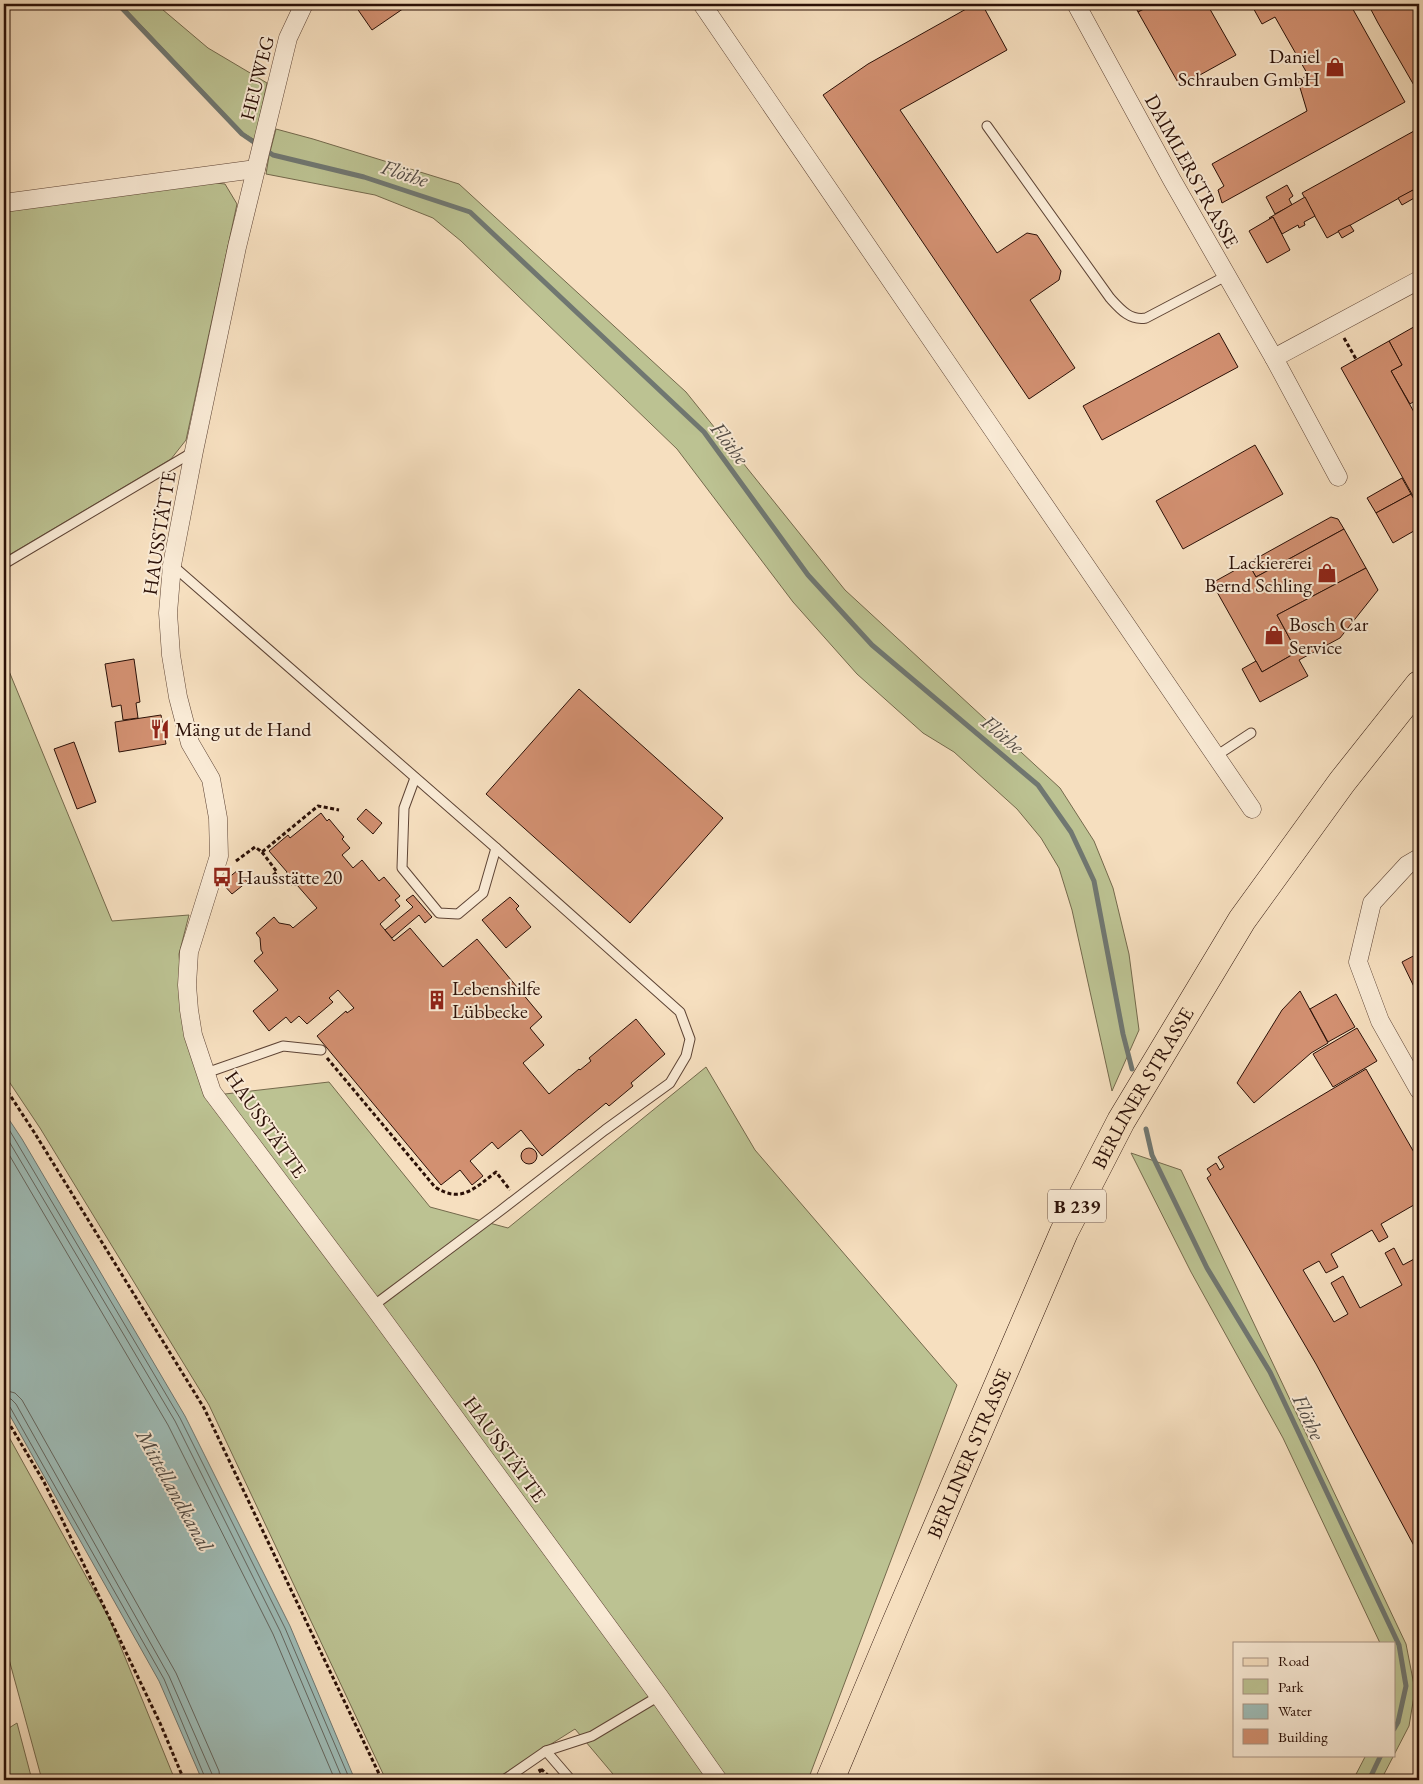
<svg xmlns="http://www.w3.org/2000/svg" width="1423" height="1784" viewBox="0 0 1423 1784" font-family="'EB Garamond',serif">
	<rect width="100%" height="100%" fill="#f6dfbf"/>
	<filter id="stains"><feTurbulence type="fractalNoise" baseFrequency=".004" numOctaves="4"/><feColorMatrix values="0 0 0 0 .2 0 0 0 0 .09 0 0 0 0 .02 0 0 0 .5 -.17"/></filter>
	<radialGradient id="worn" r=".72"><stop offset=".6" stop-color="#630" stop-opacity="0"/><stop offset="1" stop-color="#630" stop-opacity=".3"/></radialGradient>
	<g fill="#bcc292" stroke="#74694c">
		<polygon points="121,4 156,4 208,48 267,83 255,140 243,133"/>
		<polygon points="276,129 313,139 459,184 686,392 845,590 1060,788 1094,841 1113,888 1129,954 1139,1030 1112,1091 1072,910 1059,868 1041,838 1017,809 954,752 923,733 857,674 793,602 677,449 461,241 433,218 375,195 266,174 269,156"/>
		<polygon points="207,182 225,184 237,204 186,440 171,459 4,558 4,209"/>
		<polygon points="4,659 112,921 189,915 179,954 181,988 205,1094 225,1094 329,1082 430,1207 508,1228 706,1067 755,1150 957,1385 808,1780 618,1780 575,1729 494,1780 386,1780 209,1405 40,1128 4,1074"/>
		<polygon points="1131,1153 1181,1170 1406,1644 1415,1690 1409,1726 1381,1780 1353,1780 1366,1755 1394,1755 1394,1643 1380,1643 1283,1438 1191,1272"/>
		<polygon points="4,1428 109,1618 175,1780 42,1780 4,1641"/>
		<polygon points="17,1723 32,1780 4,1780 4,1731"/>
	</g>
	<polygon fill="#9ebcb7" stroke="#707771" points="4,1112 22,1139 185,1416 290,1626 355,1780 202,1780 159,1681 4,1405"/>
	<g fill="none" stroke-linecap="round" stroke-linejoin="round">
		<g stroke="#64665f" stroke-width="1">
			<polyline points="4,1121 180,1418 285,1628 350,1780"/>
			<polyline points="4,1133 175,1421 280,1631 343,1780"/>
			<polyline points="4,1146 168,1425 273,1634 335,1780"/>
			<polyline points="4,1390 15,1393 22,1400 176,1673 219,1771 220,1780"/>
			<polyline points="4,1398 11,1399 16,1404 169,1676 212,1774 213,1780"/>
			<polyline points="4,1404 10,1407 164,1679 206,1780"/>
		</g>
		<g stroke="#707771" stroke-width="5">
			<polyline points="118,4 242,134 273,155 364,177 470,212 704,432 808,575 872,645 1038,785 1071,832 1094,881 1123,1034 1132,1069"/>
			<polyline points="1146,1129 1152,1155 1207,1268 1270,1372 1399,1645 1406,1686 1398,1722 1394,1729"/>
			<polyline points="1369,1780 1381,1755"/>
		</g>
	</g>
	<g fill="#d29071" stroke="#2b1007">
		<polygon points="354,4 410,4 372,30"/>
		<polygon points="975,4 982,4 1007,50 900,110 997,253 1027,233 1037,235 1061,271 1059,280 1030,300 1075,368 1029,399 823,95 868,64"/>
		<polygon points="1134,4 1154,4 1138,12"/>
		<polygon points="1154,4 1207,4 1236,55 1180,86 1138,12"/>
		<polygon points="1251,4 1350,4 1405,102 1222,203 1218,190 1224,186 1212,164 1307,111 1298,81 1308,75 1275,17 1262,24"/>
		<polygon points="1368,4 1419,4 1419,94 1378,23"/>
		<polygon points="1414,131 1419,140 1419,187 1327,238 1302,193"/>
		<polygon points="1287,185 1293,196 1289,199 1292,205 1275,214 1266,197"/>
		<polygon points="1413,190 1416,197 1402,205 1398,198"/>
		<polygon points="1305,197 1315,216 1304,222 1305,225 1299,228 1298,225 1282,234 1273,217 1270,219 1269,218"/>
		<polygon points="1273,217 1290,250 1267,263 1249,231"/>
		<polygon points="1350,225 1354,231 1342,238 1338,231"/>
		<polygon points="1419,324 1419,398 1410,404 1391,371 1402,365 1389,341"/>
		<polygon points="1219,333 1238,367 1102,440 1083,406"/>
		<polygon points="1389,341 1402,365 1391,371 1419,421 1419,501 1417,503 1341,368"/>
		<polygon points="1255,445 1283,494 1183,549 1156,501"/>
		<polygon points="1402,478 1411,494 1376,513 1367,498"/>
		<polygon points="1411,494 1419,508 1419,528 1393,543 1376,513"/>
		<polygon points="1331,517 1338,519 1344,529 1256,577 1248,563"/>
		<polygon points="1344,529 1366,568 1277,615 1297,652 1262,672 1212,583 1248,563 1256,577"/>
		<polygon points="1366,568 1378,590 1340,638 1299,660 1308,676 1260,702 1242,669 1256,661 1262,672 1297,652 1277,615"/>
		<polygon points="134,659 140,702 136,703 138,718 123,720 121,705 112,707 105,664"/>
		<polygon points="579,689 723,818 630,923 486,794"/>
		<polygon points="161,715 166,744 119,752 115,722"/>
		<polygon points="74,742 96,802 77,809 54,749"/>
		<polygon points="366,809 382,823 373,834 357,819"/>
		<polygon points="321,813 327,821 329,819 344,837 342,839 350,848 342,855 353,868 362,860 379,881 384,877 400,896 395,900 400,906 380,924 394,941 410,928 443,967 477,939 542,1017 530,1028 544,1045 523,1063 549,1094 579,1069 580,1070 591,1061 589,1058 636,1019 665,1054 631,1083 633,1086 609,1106 606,1103 542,1156 521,1130 498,1149 492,1142 470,1161 483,1176 472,1185 460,1170 441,1185 317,1036 346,1011 347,1013 354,1008 338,990 329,998 333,1002 307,1024 299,1016 291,1023 286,1017 269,1031 253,1011 278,990 254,961 263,953 261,950 260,938 256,933 274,917 279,923 290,925 293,928 317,908 297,885 291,885 285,879 287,872 269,851 288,835 290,838"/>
		<polygon points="238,870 247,882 232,894 222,883"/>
		<polygon points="413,895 432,917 425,923 419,915 392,938 385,930 413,907 406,900"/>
		<polygon points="510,897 519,906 516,909 531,927 506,948 482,920"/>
		<polygon points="1419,953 1419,995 1418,995 1402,962"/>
		<polygon points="1300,991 1328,1043 1311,1053 1254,1103 1237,1083 1282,1010"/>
		<polygon points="1336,994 1355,1027 1328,1042 1310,1009"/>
		<polygon points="1357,1028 1377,1061 1333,1087 1313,1054"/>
		<polygon points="1366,1069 1419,1161 1419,1202 1381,1224 1388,1237 1379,1242 1372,1230 1331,1254 1338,1267 1326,1273 1319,1261 1303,1270 1334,1322 1348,1314 1331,1283 1343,1276 1360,1308 1402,1285 1385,1253 1394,1248 1403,1265 1416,1258 1419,1263 1419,1555 1316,1364 1207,1178 1211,1175 1207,1169 1216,1163 1220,1170 1224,1167 1218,1157"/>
		<circle cx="529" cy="1156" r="8"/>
	</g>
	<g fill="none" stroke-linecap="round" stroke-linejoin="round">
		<defs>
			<g id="lane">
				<path d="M987 126 1110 298C1120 309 1130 321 1146 318L1226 276"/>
				<polyline points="4,564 193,452"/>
				<polyline points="172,565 496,848 680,1012 690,1039 686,1056 670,1083 605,1130 500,1211 373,1306"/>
				<polyline points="1216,756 1251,733"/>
				<polyline points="415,778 404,808 402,868 439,913 458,914 483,893 496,848"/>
				<polyline points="206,1073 283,1046 321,1050"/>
				<polyline points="546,1751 571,1780"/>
				<polyline points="504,1780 546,1751 592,1736 659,1696"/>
			</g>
			<g id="street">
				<polyline points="304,4 288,38 237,247 194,451 172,565 168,613 171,655 178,697 190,743 211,779 218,818 219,856 189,952 187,985 189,1010 193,1035 212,1092 373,1306 659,1696 718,1780"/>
				<polyline points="702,4 1252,809"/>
				<polyline points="1076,4 1172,180 1274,358 1338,477"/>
				<polyline points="4,203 256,169"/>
				<polyline points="1274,358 1419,280"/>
				<polyline points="1419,858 1407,865 1372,903 1358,962 1380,1021 1419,1090"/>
			</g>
			<g id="primary">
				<path id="s1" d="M830 1780 896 1623 1064 1232 1121 1121 1242 920 1342 782 1419 685"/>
			</g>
		</defs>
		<use href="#lane" stroke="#5e4435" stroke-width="11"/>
		<use href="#street" stroke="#5e4435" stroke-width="19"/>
		<use href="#primary" stroke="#2b1007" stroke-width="29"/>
		<g stroke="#2b1007" stroke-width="3" stroke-dasharray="4 2.5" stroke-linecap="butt">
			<polyline points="1344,338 1356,359"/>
			<polyline points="262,852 277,872 265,882"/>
			<polyline points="236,861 255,847 262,852 318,806 339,810"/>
			<path d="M327 1058 435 1187C461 1204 475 1188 496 1172L510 1190"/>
			<polyline points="4,1086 34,1132 204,1408 382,1780"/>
			<polyline points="4,1415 44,1482 160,1723 184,1780"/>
			<polyline points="539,1769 545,1780"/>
			<polyline points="541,1769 551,1778"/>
		</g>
		<use href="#lane" stroke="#f9ead5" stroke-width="9"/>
		<use href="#street" stroke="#f9ead5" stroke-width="18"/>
		<use href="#primary" stroke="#f6dfbf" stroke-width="28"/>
	</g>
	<defs>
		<symbol id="shop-bare" viewBox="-9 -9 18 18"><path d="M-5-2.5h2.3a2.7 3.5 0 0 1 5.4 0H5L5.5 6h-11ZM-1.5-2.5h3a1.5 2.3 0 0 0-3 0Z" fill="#8f2418" stroke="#f9ead5" stroke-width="2.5" paint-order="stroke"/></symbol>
		<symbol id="restaurant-bare" viewBox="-9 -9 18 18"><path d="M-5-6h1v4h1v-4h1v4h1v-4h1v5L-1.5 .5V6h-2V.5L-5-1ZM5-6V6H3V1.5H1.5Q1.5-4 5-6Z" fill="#8f2418" stroke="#f9ead5" stroke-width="2.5" paint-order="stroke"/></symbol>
		<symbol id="bus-bare" viewBox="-9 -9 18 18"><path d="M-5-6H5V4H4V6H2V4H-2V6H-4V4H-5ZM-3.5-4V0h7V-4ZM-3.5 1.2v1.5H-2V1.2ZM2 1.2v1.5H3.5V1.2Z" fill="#8f2418" stroke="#f9ead5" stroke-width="2.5" paint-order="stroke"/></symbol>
		<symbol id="building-bare" viewBox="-9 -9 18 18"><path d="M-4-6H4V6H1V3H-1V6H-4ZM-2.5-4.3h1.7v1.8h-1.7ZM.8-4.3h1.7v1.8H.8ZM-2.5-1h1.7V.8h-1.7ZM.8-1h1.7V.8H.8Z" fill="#8f2418" stroke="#f9ead5" stroke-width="2.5" paint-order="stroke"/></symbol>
	</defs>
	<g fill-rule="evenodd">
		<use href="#shop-bare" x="1321" y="53" width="28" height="28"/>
		<use href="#shop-bare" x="1313" y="559" width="28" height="28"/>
		<use href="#shop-bare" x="1260" y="621" width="28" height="28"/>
		<use href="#restaurant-bare" x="146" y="715" width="28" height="28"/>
		<use href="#bus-bare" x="208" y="863" width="28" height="28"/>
		<use href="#building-bare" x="423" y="986" width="28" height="28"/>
	</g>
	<g text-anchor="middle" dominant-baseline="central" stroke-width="4" stroke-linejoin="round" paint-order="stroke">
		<rect fill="#f9ead5" stroke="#695145" stroke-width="1" x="1048" y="1189.5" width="58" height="33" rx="4"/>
		<g font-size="19" font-weight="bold" fill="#2b1007">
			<text x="1077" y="1206">B 239</text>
		</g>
		<g font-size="20" fill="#2b1007" stroke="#f9ead5" text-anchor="start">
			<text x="1320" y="56" text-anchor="end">Daniel<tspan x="1320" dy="23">Schrauben GmbH</tspan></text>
			<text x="1312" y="562" text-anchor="end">Lackiererei<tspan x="1312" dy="23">Bernd Schling</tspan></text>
			<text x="1289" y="624">Bosch Car<tspan x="1289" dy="23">Service</tspan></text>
			<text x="175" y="729">Mäng ut de Hand</text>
			<text x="237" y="877">Hausstätte 20</text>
			<text x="452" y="988">Lebenshilfe<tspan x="452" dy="23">Lübbecke</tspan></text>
		</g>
		<g font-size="20" fill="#2b1007" stroke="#f9ead5">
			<text transform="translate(257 78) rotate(-76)">HEUWEG</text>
			<text transform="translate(1192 171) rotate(61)">DAIMLERSTRASSE</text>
			<text transform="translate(159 533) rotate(-81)">HAUSSTÄTTE</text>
			<text stroke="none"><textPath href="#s1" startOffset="760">BERLINER STRASSE</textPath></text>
			<text transform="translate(266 1124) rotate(55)">HAUSSTÄTTE</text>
			<text transform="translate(505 1449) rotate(54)">HAUSSTÄTTE</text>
			<text stroke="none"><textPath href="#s1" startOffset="355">BERLINER STRASSE</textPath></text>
		</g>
		<g font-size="21" font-style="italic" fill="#534c45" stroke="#f9ead5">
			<text transform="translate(405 173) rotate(18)">Flöthe</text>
			<text transform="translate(730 443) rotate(52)">Flöthe</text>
			<text transform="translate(1003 734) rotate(40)">Flöthe</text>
			<text transform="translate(1309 1417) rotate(65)">Flöthe</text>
			<text transform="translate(175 1490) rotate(61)">Mittellandkanal</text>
		</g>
	</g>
	<rect width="1423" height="1784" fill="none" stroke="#f6dfbf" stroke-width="20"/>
	<rect x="5" y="5" width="1413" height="1774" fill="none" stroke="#2b1007" stroke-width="2.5"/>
	<rect x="10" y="10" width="1403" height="1764" fill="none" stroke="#2b1007"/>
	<rect x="1233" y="1642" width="162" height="115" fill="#f9ead5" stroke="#a79383"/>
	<rect x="1243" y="1658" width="25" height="8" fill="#f6dfbf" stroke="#a79383"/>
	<text x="1278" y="1666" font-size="15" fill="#2b1007">Road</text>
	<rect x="1243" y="1679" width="25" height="15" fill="#bcc292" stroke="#a79383"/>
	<text x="1278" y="1692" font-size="15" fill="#2b1007">Park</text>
	<rect x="1243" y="1704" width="25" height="15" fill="#9ebcb7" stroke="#a79383"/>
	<text x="1278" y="1716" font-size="15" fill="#2b1007">Water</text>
	<rect x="1243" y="1729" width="25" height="15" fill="#d29071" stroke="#a79383"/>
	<text x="1278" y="1742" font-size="15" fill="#2b1007">Building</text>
	<rect width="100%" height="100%" filter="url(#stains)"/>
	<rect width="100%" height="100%" fill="url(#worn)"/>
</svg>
